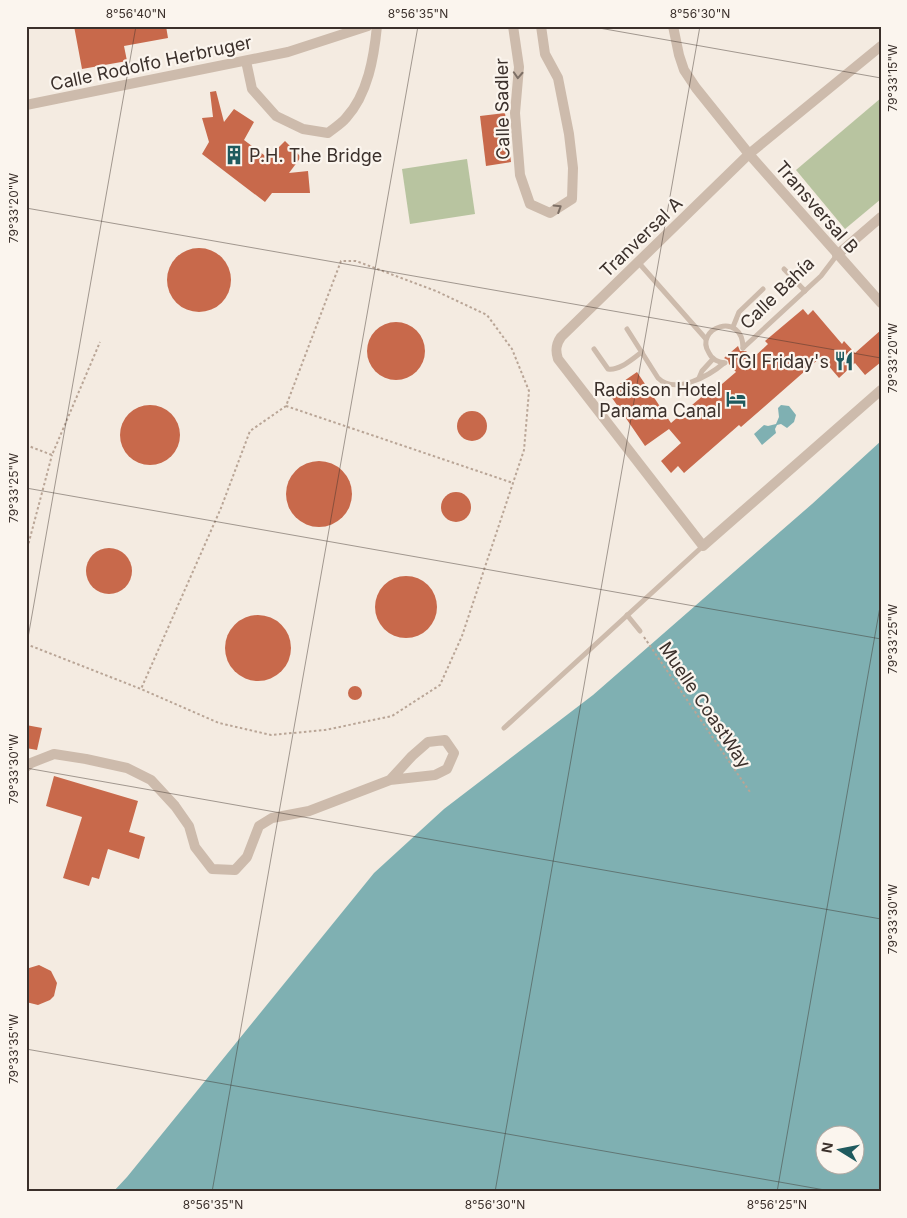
<svg xmlns="http://www.w3.org/2000/svg" width="907" height="1218" viewBox="0 0 907 1218" font-family="Inter,sans-serif">
	<rect width="100%" height="100%" fill="#f4ebe1"/>
	<g fill="#b8c4a0">
		<polygon points="881,98 881,199 845,229 796,170"/>
		<polygon points="467,159 475,214 410,224 402,169"/>
	</g>
	<g fill="#7fb0b2" fill-rule="evenodd">
		<polygon points="781,405 789,406 796,415 794,422 787,428 781,424 777,425 775,429 776,433 762,445 754,434 764,425 768,426 776,424 779,417 778,408"/>
		<path d="M881 441V1192H113L127 1177 374 873 444 809 593 695 812 504ZM824 1136H854V1166H824Z"/>
	</g>
	<g fill="#c8694b">
		<polygon points="74,26 166,26 168,38 124,46 127,61 82,69"/>
		<polygon points="216,91 224,122 234,109 254,122 244,140 268,158 285,141 301,157 289,173 308,171 310,193 272,193 265,202 202,154 209,142 202,118 213,117 210,92"/>
		<polygon points="505,113 511,162 486,166 480,116"/>
		<circle cx="199" cy="280" r="32"/>
		<polygon points="803,309 808,315 813,310 842,344 844,341 855,353 881,330 881,362 865,375 855,363 839,378 821,357 741,427 739,425 684,473 678,466 671,473 661,461 681,443 669,429 645,446 608,392 637,372 671,423 719,382 722,384 736,372 729,364 728,360 724,358 738,346 740,351 746,351 752,359 768,344 765,341"/>
		<circle cx="396" cy="351" r="29"/>
		<circle cx="150" cy="435" r="30"/>
		<circle cx="472" cy="426" r="15"/>
		<circle cx="319" cy="494" r="33"/>
		<circle cx="456" cy="507" r="15"/>
		<circle cx="109" cy="571" r="23"/>
		<circle cx="406" cy="607" r="31"/>
		<circle cx="258" cy="648" r="33"/>
		<circle cx="355" cy="693" r="7"/>
		<polygon points="26,725 42,728 37,750 26,748"/>
		<polygon points="54,776 138,801 129,832 145,837 139,859 108,849 99,879 92,877 89,886 63,878 82,817 46,806"/>
		<polygon points="39,965 51,971 57,983 54,996 50,1000 38,1005 26,1002 26,969"/>
	</g>
	<g fill="none" stroke-linecap="round" stroke-linejoin="round">
		<g stroke="#b9a596" stroke-width="2" stroke-dasharray="2.5 2.5" stroke-linecap="butt">
			<polyline points="286,406 513,483"/>
			<polyline points="26,445 52,455 100,342"/>
			<polyline points="26,553 52,455"/>
			<polyline points="644,637 750,792"/>
			<polyline points="26,644 141,689 219,723 271,735 325,730 392,716 440,685 462,636 524,450 529,391 512,349 487,315 436,291 356,261 341,261 286,406 250,431 221,508 141,689"/>
		</g>
		<g stroke="#cdbbac" stroke-width="5">
			<polyline points="638,262 706,339"/>
			<polyline points="784,269 805,291"/>
			<polyline points="733,327 739,312 763,289"/>
			<path d="M627 329 658 378C675 395 709 376 724 363"/>
			<polyline points="743,348 821,276 837,255"/>
			<path d="M594 349 608 369C620 371 633 358 642 352"/>
			<path d="M725 363C718 362 712 360 709 353 693 328 743 310 743 348"/>
			<polyline points="699,378 702,371 713,359"/>
			<polyline points="627,615 640,631"/>
			<polyline points="504,728 703,546"/>
		</g>
		<g stroke="#cdbbac" stroke-width="10">
			<polyline points="513,26 519,67 515,113 520,175 530,204 550,213 572,199 573,168 569,134 558,78 545,54 541,26"/>
			<polyline points="673,26 679,55 684,70 696,88 749,154 881,303"/>
			<path d="M881 46 749 154 561 337C556 344 555 350 558 359L703 546 881 390"/>
			<path d="M246 61 252 89 276 116 303 129 328 133C334 128 341 124 346 118 368 94 374 57 377 26"/>
			<polyline points="26,105 288,52 368,26"/>
			<polyline points="837,255 881,217"/>
			<polyline points="26,767 31,763 54,754 86,759 127,768 151,780 175,806 189,826 195,847 212,869 235,870 247,857 259,826 272,818 309,811 390,780 435,775 447,769 454,753 445,740 428,742 412,756 390,780"/>
		</g>
	</g>
	<defs><path id="oneway-chevron" d="M-2-3.5L2.5 0L-2 3.5" fill="none" stroke-width="1.6" stroke-linecap="round" stroke-linejoin="round" transform="scale(1.25)"/></defs>
	<g stroke="#7d6f65">
		<use href="#oneway-chevron" transform="translate(518 75) rotate(93)"/>
		<use href="#oneway-chevron" transform="translate(558 208) rotate(-32)"/>
	</g>
	<path fill="none" stroke="#3b302b" stroke-width="1" stroke-opacity="0.45" d="M588 26 881 78M26 208 881 358M26 488 881 639M26 649 136 26M26 768 881 919M26 1049 836 1192M212 1192 418 26M495 1192 700 26M777 1192 881 601"/>
	<defs>
		<symbol id="building-bare" viewBox="-9 -9 18 18"><path d="M-4-6H4V6H1V3H-1V6H-4ZM-2.5-4.3h1.7v1.8h-1.7ZM.8-4.3h1.7v1.8H.8ZM-2.5-1h1.7V.8h-1.7ZM.8-1h1.7V.8H.8Z" fill="#1f5a5e" stroke="#fbf5ee" stroke-width="2.5" paint-order="stroke"/></symbol>
		<symbol id="restaurant-bare" viewBox="-9 -9 18 18"><path d="M-5-6h1v4h1v-4h1v4h1v-4h1v5L-1.5 .5V6h-2V.5L-5-1ZM5-6V6H3V1.5H1.5Q1.5-4 5-6Z" fill="#1f5a5e" stroke="#fbf5ee" stroke-width="2.5" paint-order="stroke"/></symbol>
		<symbol id="hotel-bare" viewBox="-9 -9 18 18"><path d="M-6-4.5h1.5V1H6V5H4.5V3h-9V5H-6ZM-4 0a1.8 1.8 0 1 1 3.6 0ZM.5 0V-2.5h3Q6-2.5 6 0Z" fill="#1f5a5e" stroke="#fbf5ee" stroke-width="2.5" paint-order="stroke"/></symbol>
	</defs>
	<g fill-rule="evenodd">
		<use href="#building-bare" x="220" y="141" width="28" height="28"/>
		<use href="#restaurant-bare" x="830" y="347" width="28" height="28"/>
		<use href="#hotel-bare" x="722" y="385" width="28" height="28"/>
	</g>
	<g text-anchor="middle" dominant-baseline="central" stroke-width="4.5" stroke-linejoin="round" paint-order="stroke">
		<g font-size="18" fill="#3b302b" stroke="#fbf5ee">
			<text transform="translate(151 63) rotate(-12)">Calle Rodolfo Herbruger</text>
			<text transform="translate(502 109) rotate(-91)">Calle Sadler</text>
			<text transform="translate(817 207) rotate(49)">Transversal B</text>
			<text transform="translate(641 237) rotate(-44)">Tranversal A</text>
			<text transform="translate(777 293) rotate(-44)">Calle Bahía</text>
			<text transform="translate(705 705) rotate(56)">Muelle CoastWay</text>
		</g>
		<g font-size="18" fill="#3b302b" stroke="#fbf5ee" text-anchor="end">
			<text x="249" y="155" text-anchor="start">P.H. The Bridge</text>
			<text x="829" y="361">TGI Friday's</text>
			<text x="721" y="389">Radisson Hotel<tspan x="721" dy="21">Panama Canal</tspan></text>
		</g>
	</g>
	<rect width="907" height="1218" fill="none" stroke="#fbf5ee" stroke-width="55"/>
	<g transform="translate(840 1150) rotate(280)"><circle r="24" fill="#fbf5ee" stroke="#aea6a0"/>
	<path d="M0-4L9 19L0 12L-9 19Z" fill="#1f5a5e"/>
	<text y="-8" font-size="14" font-weight="bold" text-anchor="middle" fill="#3b302b">N</text>
	</g>
	<rect x="28" y="28" width="852" height="1162" fill="none" stroke="#3b302b" stroke-width="2"/>
	<g font-size="12" text-anchor="middle" fill="#3b302b">
		<text x="136" y="18">8°56'40"N</text>
		<text x="418" y="18">8°56'35"N</text>
		<text x="700" y="18">8°56'30"N</text>
		<text transform="translate(893 78) rotate(-90)" y="4">79°33'15"W</text>
		<text transform="translate(14 208) rotate(-90)" y="4">79°33'20"W</text>
		<text transform="translate(893 358) rotate(-90)" y="4">79°33'20"W</text>
		<text transform="translate(14 488) rotate(-90)" y="4">79°33'25"W</text>
		<text transform="translate(893 639) rotate(-90)" y="4">79°33'25"W</text>
		<text transform="translate(14 769) rotate(-90)" y="4">79°33'30"W</text>
		<text transform="translate(893 919) rotate(-90)" y="4">79°33'30"W</text>
		<text transform="translate(14 1049) rotate(-90)" y="4">79°33'35"W</text>
		<text x="213" y="1209">8°56'35"N</text>
		<text x="495" y="1209">8°56'30"N</text>
		<text x="777" y="1209">8°56'25"N</text>
	</g>
</svg>
